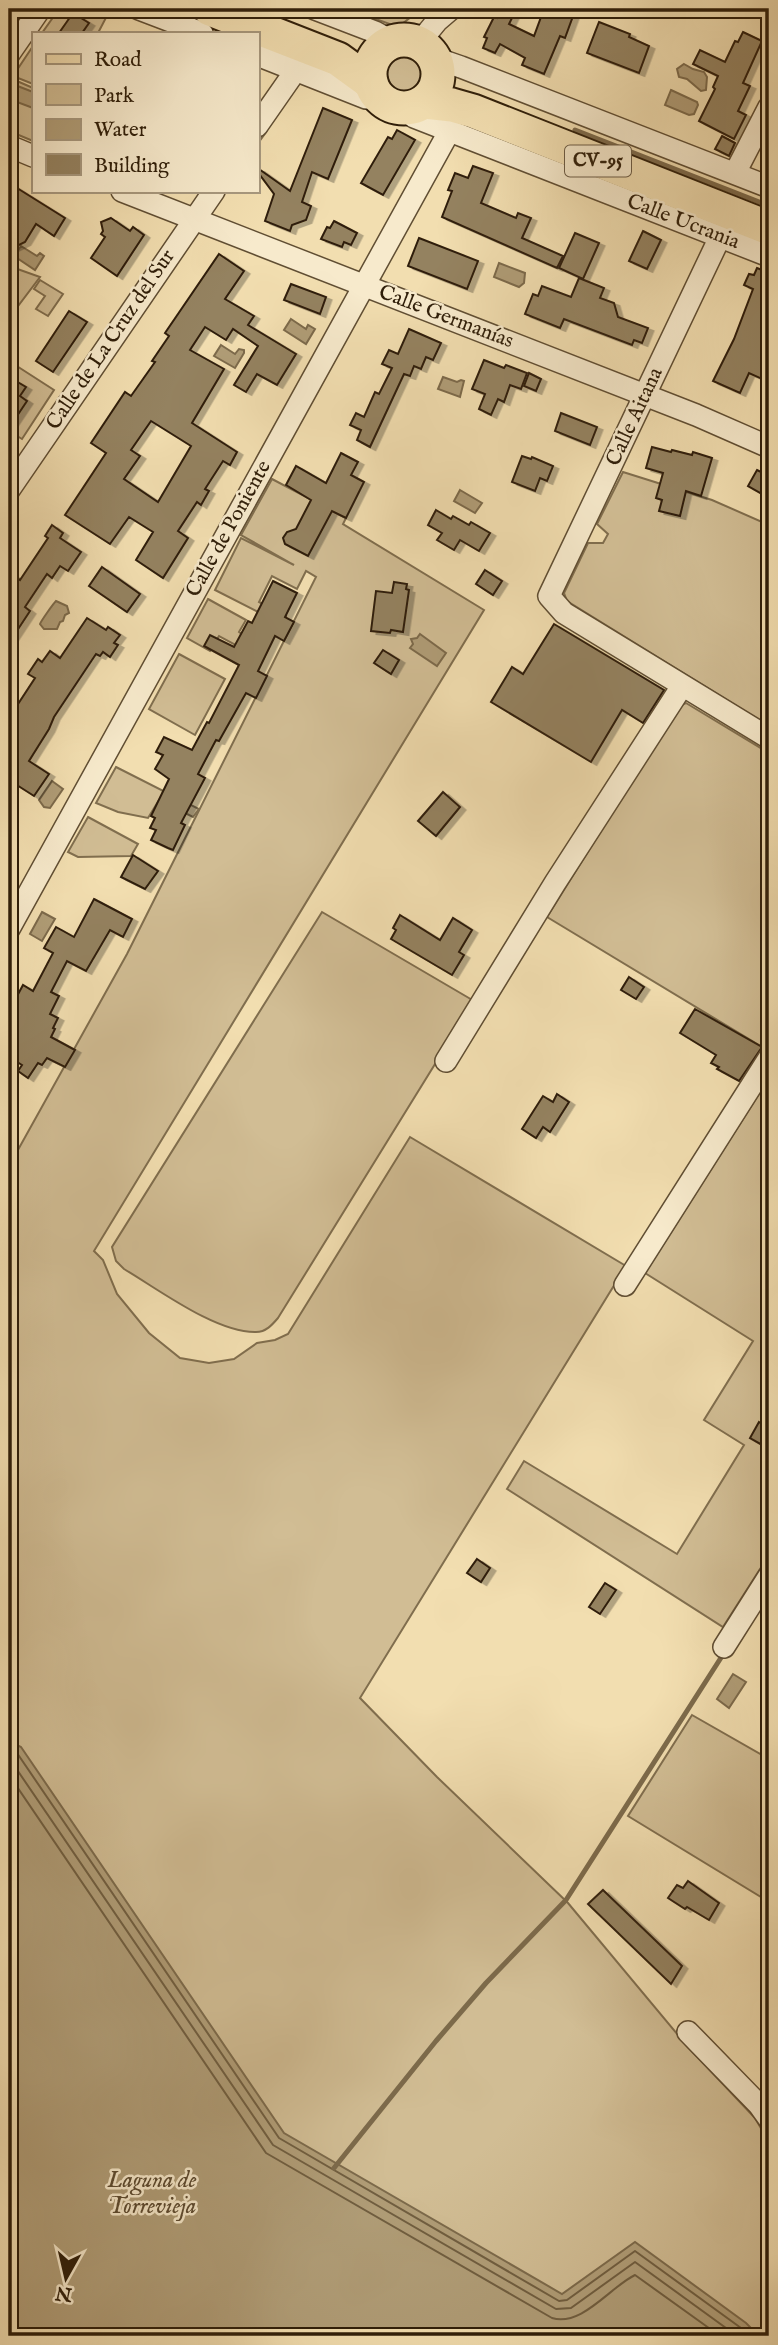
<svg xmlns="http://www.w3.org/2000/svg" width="778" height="2345" viewBox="0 0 778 2345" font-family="'IM FELL English',serif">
	<defs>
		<filter id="shadow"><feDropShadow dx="5.5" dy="3" stdDeviation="0" flood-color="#0004"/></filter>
	</defs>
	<rect width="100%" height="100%" fill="#f2deb0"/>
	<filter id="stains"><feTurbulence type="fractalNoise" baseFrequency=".00286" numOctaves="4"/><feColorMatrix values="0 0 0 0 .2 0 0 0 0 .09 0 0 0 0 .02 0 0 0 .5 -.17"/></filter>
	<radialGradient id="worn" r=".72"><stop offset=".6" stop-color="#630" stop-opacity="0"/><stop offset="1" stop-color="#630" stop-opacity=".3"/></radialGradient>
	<g fill="#d1bd94" stroke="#806e4e" stroke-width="2">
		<polygon points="59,9 105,9 110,10 98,33 42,33"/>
		<polygon points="348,9 421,9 402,24 395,26"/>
		<polygon points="33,46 33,84 13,76"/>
		<circle cx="404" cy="74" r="23"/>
		<polygon points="10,78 33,88 33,141 9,131"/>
		<polygon points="9,266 40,277 9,318"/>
		<polygon points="40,280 63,294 48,316 36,309 45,296 34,289"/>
		<polygon points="9,361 54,390 22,439 9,431"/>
		<polygon points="623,472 712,500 769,525 769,726 567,601 564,593 588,543 603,543 608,534 597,524"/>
		<polygon points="272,479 346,518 343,524 484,610 94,1251 103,1260 117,1294 149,1333 180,1358 209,1363 234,1359 257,1343 275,1340 288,1334 410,1137 626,1266 360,1698 437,1777 568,1903 688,2047 755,2118 769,2142 769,2336 9,2336 9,1166 127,954 316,577 306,571 297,589 272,576 259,602 286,616 282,624 215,590 241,538 294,565 241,535"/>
		<polygon points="208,599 246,620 239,632 247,638 241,648 219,636 210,651 187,638"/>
		<polygon points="179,654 225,679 195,735 149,709"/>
		<polygon points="686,703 769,753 769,1047 767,1050 547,917 679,706"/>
		<polygon points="116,767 199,809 193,817 159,800 148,818 118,812 96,803"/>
		<polygon points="88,817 138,844 131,856 78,857 68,852"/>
		<path d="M322 912 474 1001 278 1318C272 1325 266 1332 256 1332 216 1333 158 1289 124 1269L116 1261 112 1247Z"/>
		<polygon points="769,1078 769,1555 723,1627 507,1489 524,1461 677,1554 744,1445 704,1420 753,1341 645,1273"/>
		<polygon points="692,1715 769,1759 769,1902 628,1816"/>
	</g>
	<g fill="#b09d77" stroke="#7c6a4b" stroke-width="2">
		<polygon points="684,64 693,69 704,72 707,77 706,90 701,91 687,79 679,77 677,69"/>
		<polygon points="15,85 33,92 33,108 9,99"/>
		<polygon points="671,90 697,102 698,105 694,114 689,115 665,105"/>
		<polygon points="21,246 37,256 40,253 44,256 35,270 14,256"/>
		<polygon points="499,263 525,273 524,283 519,287 494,277"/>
		<polygon points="291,319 306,329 308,325 315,329 306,344 284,330"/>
		<polygon points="221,345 235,354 239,349 244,350 244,353 235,368 214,356"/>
		<polygon points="443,377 457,382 461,380 464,381 460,397 438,389"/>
		<polygon points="460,490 482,503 475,513 454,501"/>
		<path d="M56 601 67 606 69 613 65 615 63 621 60 622 57 629H44L40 624C41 621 53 604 56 601Z"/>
		<polygon points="420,634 446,653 437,666 410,648 413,644 411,639 417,638"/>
		<polygon points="52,781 63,789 50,808 44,807 39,800"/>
		<polygon points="42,912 55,919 42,941 30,934"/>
		<polygon points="733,1674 746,1682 729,1708 717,1699"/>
		<polygon points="9,1741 21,1747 284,2133 562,2294 635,2242 746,2323 759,2336 9,2336"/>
	</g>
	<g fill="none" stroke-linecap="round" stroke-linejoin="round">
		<g stroke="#705e40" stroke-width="2">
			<polyline points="9,1749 17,1753 279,2138 559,2301 567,2300 635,2251 741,2328 749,2336"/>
			<polyline points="9,1758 273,2145 556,2309 571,2308 635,2262 737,2336"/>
			<path d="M9 1775 266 2153 552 2318C582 2327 610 2287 635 2275L720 2336"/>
		</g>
		<g stroke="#7c6a4b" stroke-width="5">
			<polyline points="575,130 767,205"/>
			<polyline points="257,142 265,131"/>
			<polyline points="334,2168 436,2041 486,1983 566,1900 724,1653"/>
		</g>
	</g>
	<g fill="#948260" stroke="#2f1e09" stroke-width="2" fill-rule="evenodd" filter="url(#shadow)">
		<polygon points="544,9 553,9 573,16 565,38 560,36 544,74 522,65 525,58 500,44 495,53 483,48 487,38 484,37 494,17 497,18 501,10 513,16 509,24 534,36"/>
		<polygon points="73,13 89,23 82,33 59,33"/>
		<polygon points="599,22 630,34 629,37 649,46 639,73 587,53"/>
		<polygon points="743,32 762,41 743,83 750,86 738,111 746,115 734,139 699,121 715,89 713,87 718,76 693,64 700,50 725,62 735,41 738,42"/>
		<polygon points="323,108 352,120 328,179 312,172 302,202 311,206 306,220 292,225 290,231 265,221 274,194 257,171 259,169 290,191"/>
		<polygon points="397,130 415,140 383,195 361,183 388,137 392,139"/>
		<polygon points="722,136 735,143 729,156 715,149"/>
		<polygon points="473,166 493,173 481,203 516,218 518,213 531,218 522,238 563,256 557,268 442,217 452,191 448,190 455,173 468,178"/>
		<polygon points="9,183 65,218 54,236 36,224 25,242 9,250"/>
		<polygon points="111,218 130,231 133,227 144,235 117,276 91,258 105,237 101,234 103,231 101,222"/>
		<polygon points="334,221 357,233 351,245 344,242 342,247 321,239 327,227 330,228"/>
		<polygon points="643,231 661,240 647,269 629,261"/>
		<polygon points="575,233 599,243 583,279 559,268"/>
		<polygon points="419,238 478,261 467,289 408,266"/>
		<path d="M219 254 244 271 225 299 254 316 248 325 296 354 277 385 257 374 246 392 234 385 258 346 233 329 226 340 205 327 190 350 224 369 192 423 237 452 230 465 223 461 205 489 209 491 201 505 197 502 178 531 188 538 163 578 136 560 153 532 129 517 110 544 65 515 106 453 91 443 125 392 131 396 155 362 152 361 169 336 165 333ZM151 421 191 446 158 502 124 479 140 456 131 450Z"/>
		<polygon points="757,268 769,273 769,382 749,373 740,393 713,381 734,339 753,289 744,285 749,274 754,275"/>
		<polygon points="579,278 604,288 600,298 614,303 618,317 648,328 642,343 634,340 632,345 564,319 560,328 525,314 533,294 538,296 542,286 571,297"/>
		<polygon points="291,284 326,297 320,314 284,300"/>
		<polygon points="69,311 87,322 53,372 36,361"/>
		<polygon points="409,329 441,343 433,360 426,357 421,369 414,366 410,376 404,374 370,447 357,440 361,430 350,425 356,413 364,417 375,392 379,394 392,368 382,364 389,350 398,354"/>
		<polygon points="484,360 504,368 506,365 527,373 521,389 510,385 504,402 498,399 491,415 479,409 485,394 472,389"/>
		<polygon points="529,373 541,379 536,391 524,386"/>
		<polygon points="9,377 26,387 20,396 27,401 9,428"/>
		<polygon points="561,413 597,427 590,445 555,431"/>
		<polygon points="652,447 671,452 672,450 692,455 693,452 712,458 701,496 686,491 680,516 659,511 662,500 656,498 663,473 646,468"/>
		<polygon points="341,453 358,462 351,475 364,482 346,518 332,511 308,556 285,544 283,538 287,532 296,529 311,500 286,485 296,466 326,483"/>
		<polygon points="522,456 531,459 532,457 553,466 547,481 540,478 535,491 512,482"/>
		<polygon points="757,470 769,476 769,498 748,486"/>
		<polygon points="436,510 451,519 453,516 469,525 471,522 490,533 479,551 460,540 454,550 437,540 442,533 428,525"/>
		<polygon points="52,525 63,533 60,538 81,552 68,571 60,566 52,578 47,574 25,607 30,611 9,643 9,572 20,580 48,538 45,536"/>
		<polygon points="102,567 140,594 127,612 89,586"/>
		<polygon points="485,570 502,581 493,595 476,584"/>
		<polygon points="273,581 297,593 285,617 294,622 284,641 275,636 258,671 267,676 256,698 246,693 219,741 216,740 198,774 205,778 181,823 185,825 173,850 168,848 151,840 156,830 150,828 155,818 151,816 169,779 155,769 163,755 156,752 164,737 192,750 207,722 209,723 239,665 204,646 210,635 234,647 248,621 252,623"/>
		<polygon points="394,582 407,584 406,589 409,590 403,632 391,630 390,633 371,631 376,591 392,593"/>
		<polygon points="87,618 106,630 108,627 120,635 114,643 118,645 110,657 103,652 100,656 96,654 54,717 49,729 29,761 49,774 34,796 9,780 9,702 16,707 35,678 28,674 38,659 42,662 50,651 60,658"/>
		<polygon points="554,624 664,690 643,723 622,710 591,762 491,702 512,667 523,674"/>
		<polygon points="383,650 399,660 391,674 374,663"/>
		<polygon points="443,792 460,807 436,836 418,821"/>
		<polygon points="133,855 158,871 145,889 121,877"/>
		<polygon points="94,899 132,919 123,937 110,930 86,971 67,961 51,992 59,996 50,1014 58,1018 53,1028 55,1029 51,1037 75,1050 65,1067 47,1058 42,1065 38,1063 28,1078 18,1071 22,1065 9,1057 9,1011 23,985 33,991 53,953 44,948 56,927 74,937"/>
		<polygon points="400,915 440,940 453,918 472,930 459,952 464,955 452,975 391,939 396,930 393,928"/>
		<polygon points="629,977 644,987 636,999 621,990"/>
		<polygon points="695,1009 762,1047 739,1081 717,1069 719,1067 711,1063 716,1055 680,1033"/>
		<polygon points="557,1094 569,1102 550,1132 543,1127 536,1138 522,1129 543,1096 553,1102"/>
		<polygon points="759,1422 769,1428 769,1437 764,1446 750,1438"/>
		<polygon points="477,1559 490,1568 481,1582 467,1573"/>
		<polygon points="605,1583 616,1590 600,1614 589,1607"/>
		<polygon points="688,1881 719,1903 709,1920 687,1907 685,1909 668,1898 677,1885 683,1888"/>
		<polygon points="603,1890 682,1966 671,1984 588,1904"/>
	</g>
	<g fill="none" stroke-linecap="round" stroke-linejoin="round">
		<defs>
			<g id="minor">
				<polyline points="139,9 202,33"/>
				<polyline points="315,9 375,32 393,42"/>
				<polyline points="419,43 437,21 451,9"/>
				<polyline points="9,54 40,9"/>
				<polyline points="257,55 366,98 380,98"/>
				<polyline points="435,58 461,67 769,187"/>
				<polyline points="403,108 414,117 769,256"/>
				<polyline points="257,126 296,70"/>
				<polyline points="9,146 33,156"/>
				<polyline points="735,173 769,107"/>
				<polyline points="122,191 696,415 769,447"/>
				<polyline points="720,237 549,596 564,613 769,738"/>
				<polyline points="9,490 214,191"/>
				<polyline points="9,929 450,130"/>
				<polyline points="446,1061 555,883 682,686"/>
				<polyline points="625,1285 769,1058"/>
				<polyline points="724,1647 769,1576"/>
				<polyline points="688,2032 759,2105 769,2119"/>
			</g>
			<g id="primary">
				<polyline points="210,9 338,59 371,83"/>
				<circle cx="404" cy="74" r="34"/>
				<polyline points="425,102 452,105 473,111 769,228"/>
			</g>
		</defs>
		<use href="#minor" stroke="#604e33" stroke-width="24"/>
		<use href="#primary" stroke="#2f1e09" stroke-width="37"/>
		<use href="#minor" stroke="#f7eacc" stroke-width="21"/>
		<use href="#primary" stroke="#f2deb0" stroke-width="33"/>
	</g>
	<g text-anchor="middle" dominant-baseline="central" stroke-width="5" stroke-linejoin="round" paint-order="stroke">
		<rect fill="#f7eacc" stroke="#6b5b44" stroke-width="2" x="565" y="145.5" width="66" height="31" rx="5"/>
		<g font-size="19" font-weight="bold" fill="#2f1e09">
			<text x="598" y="161">CV-95</text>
		</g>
		<g font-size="21" fill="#2f1e09" stroke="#f7eacc">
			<text transform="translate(683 222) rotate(21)">Calle Ucrania</text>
			<text transform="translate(446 317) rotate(21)">Calle Germanías</text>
			<text transform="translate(111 340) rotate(-56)">Calle de La Cruz del Sur</text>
			<text transform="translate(635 417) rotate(-65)">Calle Aitana</text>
			<text transform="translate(229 529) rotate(-61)">Calle de Poniente</text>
		</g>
		<g font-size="23" font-style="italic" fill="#5c4a30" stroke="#f7eacc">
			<text x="152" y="2180">Laguna de<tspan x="152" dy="26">Torrevieja</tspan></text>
		</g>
	</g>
	<rect width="778" height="2345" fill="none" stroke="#f2deb0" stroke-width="35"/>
	<rect x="10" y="10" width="757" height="2324" fill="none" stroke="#2f1e09" stroke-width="3.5"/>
	<rect x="18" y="18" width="743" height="2310" fill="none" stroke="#2f1e09" stroke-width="2"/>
	<rect x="32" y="32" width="228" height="161" fill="#f7eacc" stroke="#a7987e" stroke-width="2"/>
	<rect x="46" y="54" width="35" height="10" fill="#f2deb0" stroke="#a7987e" stroke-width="2"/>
	<text x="94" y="66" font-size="21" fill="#2f1e09">Road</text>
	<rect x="46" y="84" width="35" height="21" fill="#d1bd94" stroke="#a7987e" stroke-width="2"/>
	<text x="94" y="102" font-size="21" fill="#2f1e09">Park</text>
	<rect x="46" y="119" width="35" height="21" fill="#b09d77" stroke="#a7987e" stroke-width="2"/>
	<text x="94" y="136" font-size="21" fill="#2f1e09">Water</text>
	<rect x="46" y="154" width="35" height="21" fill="#948260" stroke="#a7987e" stroke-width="2"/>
	<text x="94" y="172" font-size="21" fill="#2f1e09">Building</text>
	<g transform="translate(66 2278) rotate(188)" stroke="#f7eacc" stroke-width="5" paint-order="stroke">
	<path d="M0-5L12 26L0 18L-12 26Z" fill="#2f1e09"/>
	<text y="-10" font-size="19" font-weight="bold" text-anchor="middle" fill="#2f1e09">N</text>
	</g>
	<rect width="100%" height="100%" filter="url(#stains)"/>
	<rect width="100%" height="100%" fill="url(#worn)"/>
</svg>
